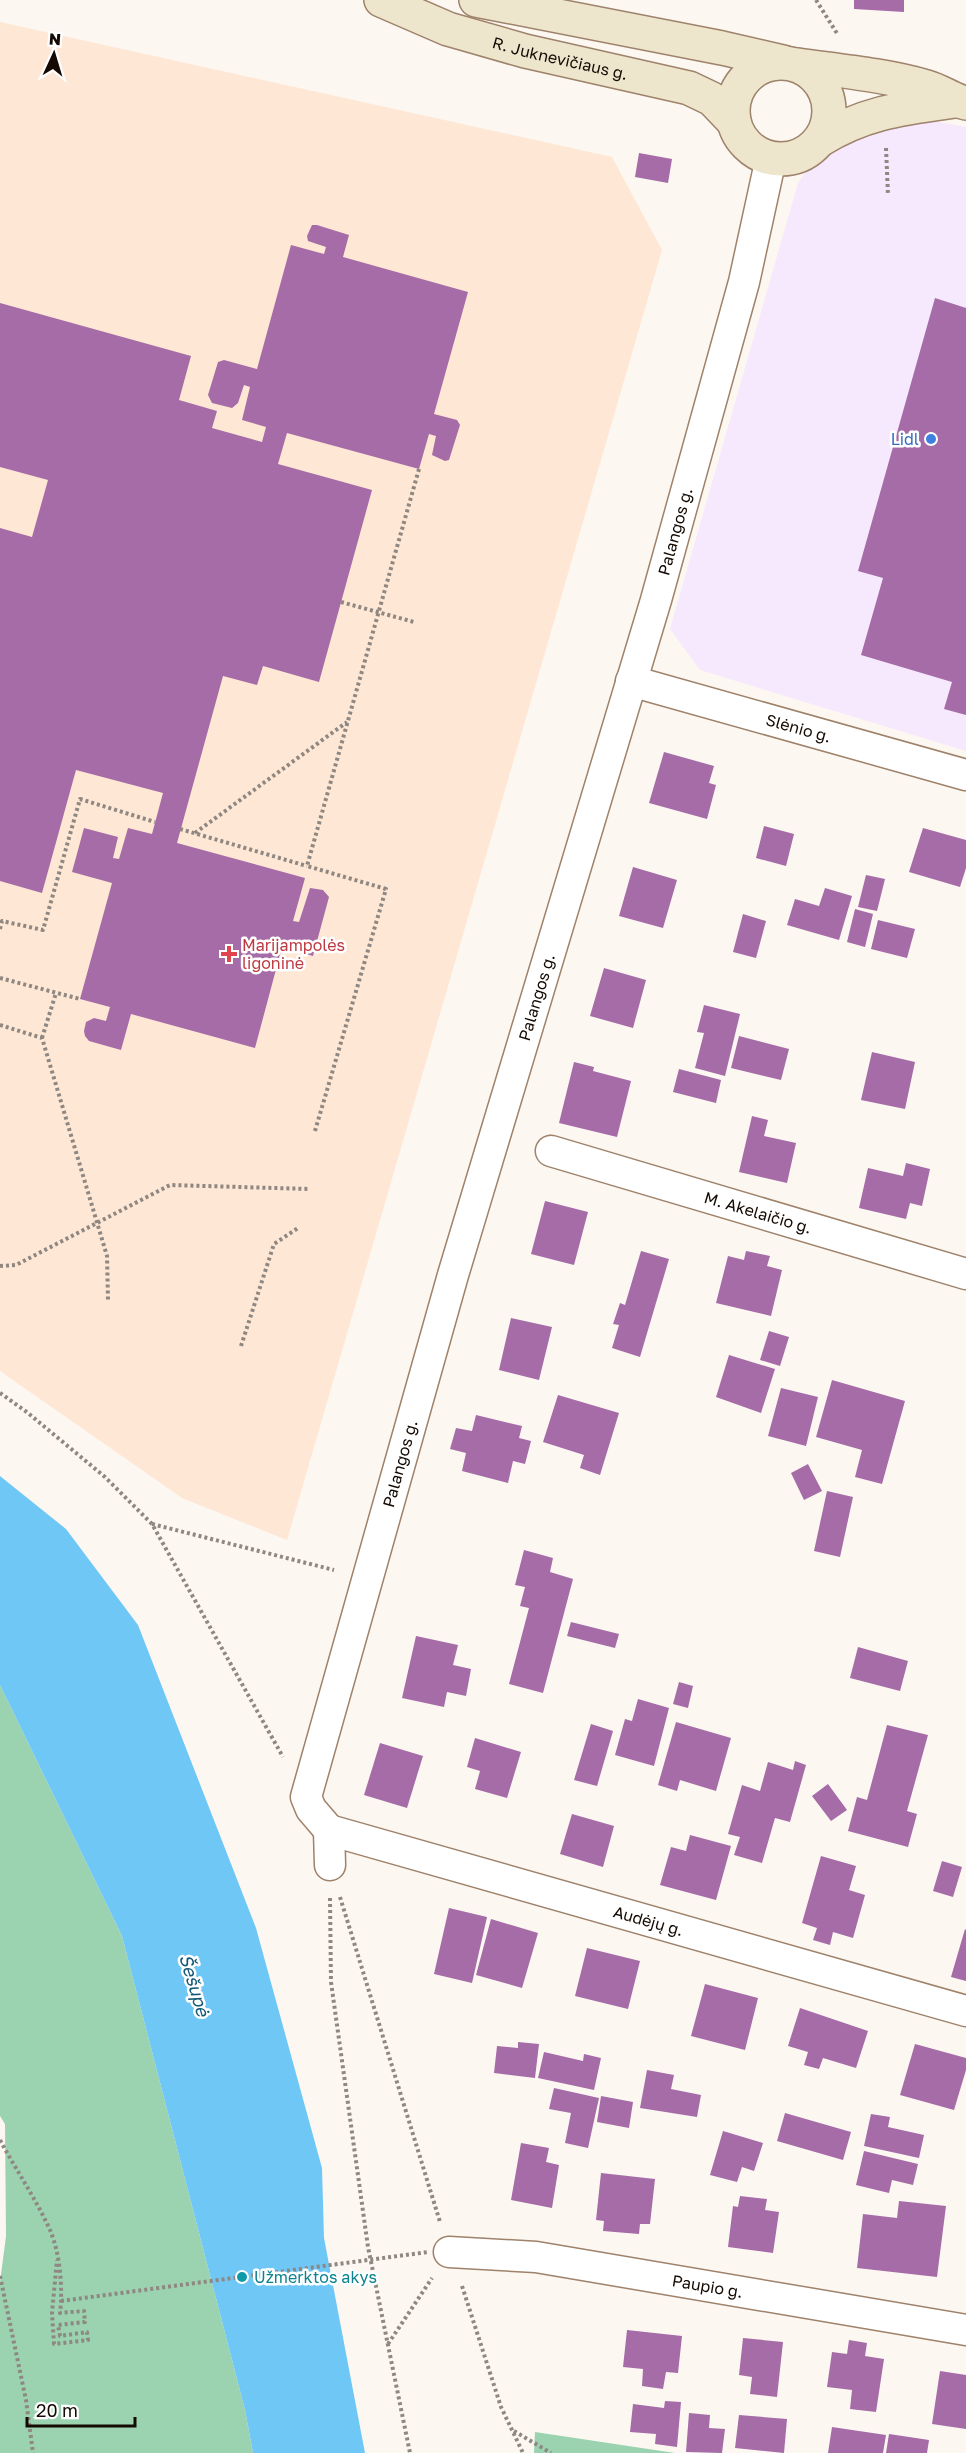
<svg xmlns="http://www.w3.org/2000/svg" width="966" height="2453" viewBox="0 0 966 2453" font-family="'Golos Text',sans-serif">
	<rect width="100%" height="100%" fill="#fdf7f2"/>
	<polygon fill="#f6e9fd" points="896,121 933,121 966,127 966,751 700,670 670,629 798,183 814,158 839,139"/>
	<polygon fill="#fee7d4" points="0,22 612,157 662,250 287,1540 182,1498 0,1371"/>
	<g fill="#9bd3b1">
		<polygon points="0,1685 122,1936 245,2410 253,2453 0,2453 0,2282 6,2236 5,2124 0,2116"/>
		<polygon points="535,2432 675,2453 534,2453"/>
	</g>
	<polygon fill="#6fc7f6" points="0,1476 66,1529 138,1625 256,1928 322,2168 324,2238 365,2453 253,2453 245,2410 122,1936 0,1685"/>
	<g fill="#a56ca7">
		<polygon points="854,0 904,0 904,12 854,9"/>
		<polygon points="639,153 672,159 668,183 635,177"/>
		<polygon points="312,225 317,225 349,235 343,257 468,292 434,414 457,420 460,425 449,460 445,461 432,455 436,436 429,434 419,469 287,433 278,464 372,490 319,682 263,666 257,685 223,676 177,843 305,878 293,921 299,922 310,888 323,890 329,897 313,956 282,947 255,1048 131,1014 121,1050 89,1041 85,1036 84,1031 86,1022 94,1018 106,1021 110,1007 80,999 112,883 72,872 84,828 118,837 113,858 119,859 128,828 152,834 163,793 76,770 42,893 0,881 0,528 32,537 48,480 0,467 0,303 191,356 179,400 217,411 212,428 262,442 266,427 242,420 250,387 244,385 238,403 232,408 212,403 208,395 218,362 224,360 257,369 291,245 324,254 326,247 308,241 307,236"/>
		<polygon points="935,298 966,308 966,715 944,709 952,682 861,655 883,578 858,571"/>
		<polygon points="664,752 714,766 709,783 716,785 707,819 649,803"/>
		<polygon points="764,826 794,834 786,866 756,858"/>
		<polygon points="923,828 966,840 966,868 960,887 909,872"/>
		<polygon points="633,867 677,880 663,928 619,916"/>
		<polygon points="866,875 885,879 877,911 858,907"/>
		<polygon points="825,888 852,896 839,940 787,925 795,899 819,906"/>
		<polygon points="855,909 873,914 865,947 847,942"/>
		<polygon points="743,914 766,921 756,958 733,952"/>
		<polygon points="878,920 915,929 907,958 871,949"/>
		<polygon points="604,968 646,980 633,1028 590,1016"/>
		<polygon points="704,1005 740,1014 725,1076 695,1068 704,1033 697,1032"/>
		<polygon points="739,1036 789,1049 781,1080 731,1068"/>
		<polygon points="872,1052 915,1062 905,1109 861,1100"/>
		<polygon points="574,1062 594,1067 593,1071 631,1081 617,1137 559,1123"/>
		<polygon points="679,1069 721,1080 716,1103 673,1092"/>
		<polygon points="752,1116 768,1120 764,1136 796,1143 787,1183 739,1172"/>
		<polygon points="906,1163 930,1169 922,1206 910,1203 906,1219 859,1208 868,1168 903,1176"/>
		<polygon points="545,1201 588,1212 574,1265 531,1254"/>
		<polygon points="641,1251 669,1259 640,1357 612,1348 619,1325 613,1324 620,1303 625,1305"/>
		<polygon points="746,1251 770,1256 767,1266 782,1270 771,1316 716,1303 728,1256 744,1260"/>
		<polygon points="511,1318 552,1327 539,1380 499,1370"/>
		<polygon points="769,1331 789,1337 780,1366 760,1360"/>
		<polygon points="729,1355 775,1369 761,1413 716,1397"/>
		<polygon points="832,1380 905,1401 882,1484 855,1477 862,1450 816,1437"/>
		<polygon points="781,1388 818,1397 806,1446 768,1436"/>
		<polygon points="558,1395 619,1413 600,1475 580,1468 584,1455 543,1442"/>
		<polygon points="476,1415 522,1426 519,1438 531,1441 525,1464 513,1461 508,1483 462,1471 466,1453 450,1449 456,1428 472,1431"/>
		<polygon points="808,1464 822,1491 804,1500 791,1473"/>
		<polygon points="827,1491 853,1497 840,1557 814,1551"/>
		<polygon points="524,1550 553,1558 550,1572 573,1579 543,1693 509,1684 529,1608 520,1606 525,1587 515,1585"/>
		<polygon points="571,1622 619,1634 615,1648 567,1636"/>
		<polygon points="416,1636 458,1645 453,1665 471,1669 466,1696 447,1692 444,1707 402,1698"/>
		<polygon points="858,1647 908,1661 900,1691 850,1678"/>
		<polygon points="679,1682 693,1686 688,1708 673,1704"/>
		<polygon points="638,1699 669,1708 654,1766 615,1755 625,1719 632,1721"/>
		<polygon points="676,1722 731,1738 716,1791 680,1780 677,1791 658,1785"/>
		<polygon points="591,1724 613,1731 597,1786 574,1780"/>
		<polygon points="887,1725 928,1735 907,1811 917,1814 908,1847 848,1831 857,1797 867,1800"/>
		<polygon points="475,1738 521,1752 507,1798 475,1789 480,1771 467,1767"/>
		<polygon points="380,1743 423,1756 407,1808 364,1795"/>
		<polygon points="795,1761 806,1765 790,1822 775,1818 762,1863 734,1855 740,1837 728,1834 742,1785 760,1791 768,1762 793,1770"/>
		<polygon points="828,1784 847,1810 831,1821 812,1796"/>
		<polygon points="572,1814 614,1826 603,1867 560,1854"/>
		<polygon points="690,1835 731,1846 716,1900 660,1885 671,1847 686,1851"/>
		<polygon points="821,1856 856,1866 849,1890 865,1895 853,1938 833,1932 830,1945 813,1940 817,1928 802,1923"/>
		<polygon points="942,1861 962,1867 953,1897 933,1891"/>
		<polygon points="449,1908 487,1917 472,1983 434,1974"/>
		<polygon points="491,1919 538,1933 522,1988 476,1975"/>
		<polygon points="965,1929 966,1930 966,1981 951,1977"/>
		<polygon points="587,1948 640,1961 628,2009 575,1996"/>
		<polygon points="705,1984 758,1998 745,2050 691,2036"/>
		<polygon points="800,2008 868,2031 856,2068 823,2058 819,2069 804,2065 808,2052 788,2046"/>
		<polygon points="518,2042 539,2044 535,2078 494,2073 497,2046 518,2048"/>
		<polygon points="915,2044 966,2058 966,2070 954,2110 900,2095"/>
		<polygon points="544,2052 583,2061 584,2054 601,2058 594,2090 538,2078"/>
		<polygon points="647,2070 674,2075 671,2089 701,2095 697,2117 640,2108"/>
		<polygon points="554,2088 599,2098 588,2148 565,2143 571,2113 549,2109"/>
		<polygon points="601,2096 633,2102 629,2128 597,2122"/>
		<polygon points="785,2113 851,2132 843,2160 777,2141"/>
		<polygon points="871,2114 890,2117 888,2127 924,2135 919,2158 864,2146"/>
		<polygon points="723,2131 763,2143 754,2171 742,2167 737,2182 710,2175"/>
		<polygon points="521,2143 549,2148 546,2162 559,2165 552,2208 511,2200"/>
		<polygon points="864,2151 918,2164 913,2185 892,2180 889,2193 856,2185"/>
		<polygon points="601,2173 655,2179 650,2224 640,2224 639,2234 603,2231 604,2221 596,2220"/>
		<polygon points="740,2196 767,2199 765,2210 779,2212 773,2253 728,2247 733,2206 738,2207"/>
		<polygon points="899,2201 946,2206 937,2277 857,2268 863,2214 897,2218"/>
		<polygon points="627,2330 682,2336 678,2373 666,2372 663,2389 642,2386 643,2369 623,2367"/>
		<polygon points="743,2338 783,2342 777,2397 750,2394 752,2377 739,2375"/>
		<polygon points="849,2340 867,2343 865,2356 884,2359 876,2412 850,2409 852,2390 827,2387 832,2352 847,2354"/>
		<polygon points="940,2371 966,2375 966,2429 932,2424"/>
		<polygon points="665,2401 681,2402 677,2447 655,2444 656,2434 630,2432 633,2404 664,2408"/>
		<polygon points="689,2413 710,2415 709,2428 725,2429 722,2453 686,2452"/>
		<polygon points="739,2415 787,2419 784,2453 735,2448"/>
		<polygon points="832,2427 886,2435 883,2453 828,2453"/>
		<polygon points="889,2434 929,2440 927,2453 886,2453"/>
	</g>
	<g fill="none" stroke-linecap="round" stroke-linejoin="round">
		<defs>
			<g id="street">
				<path id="s1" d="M631 681 966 775"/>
				<path id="s2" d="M551 1151 966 1274"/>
				<path id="s3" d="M329 1830 311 1809 306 1797 453 1275 656 600 744 282 771 158"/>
				<path id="s4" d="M329 1830 966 2011"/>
				<polyline points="329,1830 330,1865"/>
				<path id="s5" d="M449 2252 536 2257 966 2330"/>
			</g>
			<g id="secondary">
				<path id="s6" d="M381 0 448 29 525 51 689 88 712 99 734 122"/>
				<polyline points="476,0 722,48 783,62"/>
				<circle cx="781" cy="111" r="48"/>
				<path d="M798 65C841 71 885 75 927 87 941 91 952 100 966 103"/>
				<path d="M820 140C865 112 904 108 955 101"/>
			</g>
		</defs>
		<use href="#street" stroke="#9e826a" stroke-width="33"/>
		<use href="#secondary" stroke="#9e826a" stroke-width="36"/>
		<g stroke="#8f8781" stroke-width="4" stroke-dasharray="3 3" stroke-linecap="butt">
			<polyline points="816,0 838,35"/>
			<polyline points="886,148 888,195"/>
			<polyline points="341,602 414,622"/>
			<polyline points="180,829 307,866"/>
			<polyline points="195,833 347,722"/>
			<polyline points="0,929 2,921 43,930 80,799 155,822"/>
			<polyline points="0,978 80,999"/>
			<polyline points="0,1025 42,1038 107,1256 108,1300"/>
			<polyline points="42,1038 56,993"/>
			<polyline points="315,1131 386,889 307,866 419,469"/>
			<polyline points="0,1266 16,1265 170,1185 310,1189"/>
			<polyline points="241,1346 274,1244 298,1228"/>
			<polyline points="0,1393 28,1413 105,1477 152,1524 283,1757"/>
			<polyline points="152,1524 334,1570"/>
			<polyline points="340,1897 440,2222"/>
			<polyline points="330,1898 331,1982 368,2247 410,2453"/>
			<path d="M0 2140C16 2170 36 2199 50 2230 60 2253 63 2288 60 2313L84 2311 85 2322 58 2325 60 2336 87 2332 88 2340 54 2344 52 2313 57 2260"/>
			<polyline points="0,2276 26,2400 33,2453"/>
			<polyline points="462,2286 501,2407 523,2453"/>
			<polyline points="388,2344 432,2278"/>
			<polyline points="514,2431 551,2453"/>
		</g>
		<use href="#street" stroke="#fff" stroke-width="30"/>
		<use href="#secondary" stroke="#ede6cd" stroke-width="33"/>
		<polyline stroke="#8f8781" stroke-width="4" stroke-dasharray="3 3" stroke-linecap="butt" points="61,2301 428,2252"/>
	</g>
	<circle fill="#3f7fe0" stroke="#fff" stroke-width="2" cx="931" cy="439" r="6"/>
	<path fill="#e0444e" stroke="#fff" stroke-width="2" d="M226 945h6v6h6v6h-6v6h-6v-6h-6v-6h6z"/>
	<circle fill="#0f9aa8" stroke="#fff" stroke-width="2" cx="242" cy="2277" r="6"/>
	<g text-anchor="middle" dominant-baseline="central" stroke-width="5" stroke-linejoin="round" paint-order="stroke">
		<g font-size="16" fill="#140a03" stroke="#fff">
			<text stroke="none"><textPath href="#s6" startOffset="189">R. Juknevičiaus g.</textPath></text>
			<text stroke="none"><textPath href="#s3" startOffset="1359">Palangos g.</textPath></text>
			<text stroke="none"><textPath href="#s1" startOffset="174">Slėnio g.</textPath></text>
			<text stroke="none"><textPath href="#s3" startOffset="873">Palangos g.</textPath></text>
			<text stroke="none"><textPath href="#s2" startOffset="216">M. Akelaičio g.</textPath></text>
			<text stroke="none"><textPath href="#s3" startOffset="387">Palangos g.</textPath></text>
			<text stroke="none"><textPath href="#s4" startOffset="332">Audėjų g.</textPath></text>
			<text stroke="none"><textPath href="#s5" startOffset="261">Paupio g.</textPath></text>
		</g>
		<g font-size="16" fill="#366cbe" stroke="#fff" text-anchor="end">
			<text x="919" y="439">Lidl</text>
		</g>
		<g font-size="16" fill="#be3a42" stroke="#fff" text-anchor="start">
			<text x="242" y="945">Marijampolės<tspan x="242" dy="18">ligoninė</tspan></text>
		</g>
		<g font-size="16" fill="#0d838f" stroke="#fff" text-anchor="start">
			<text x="254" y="2277">Užmerktos akys</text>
		</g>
		<g font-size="18" font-style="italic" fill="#135877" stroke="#fff">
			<text transform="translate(195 1985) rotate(73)">Šešupė</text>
		</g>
	</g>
	<g transform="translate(54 54) rotate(4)" stroke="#ffffff" stroke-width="4.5" paint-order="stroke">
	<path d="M0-4.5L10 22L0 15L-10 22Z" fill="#140a03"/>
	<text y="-9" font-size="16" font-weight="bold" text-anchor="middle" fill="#140a03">N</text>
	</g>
	<path d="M27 2417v9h108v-9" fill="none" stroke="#140a03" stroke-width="3"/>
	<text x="36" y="2417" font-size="18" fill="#140a03" stroke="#ffffff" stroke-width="4.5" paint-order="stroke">20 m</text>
</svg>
